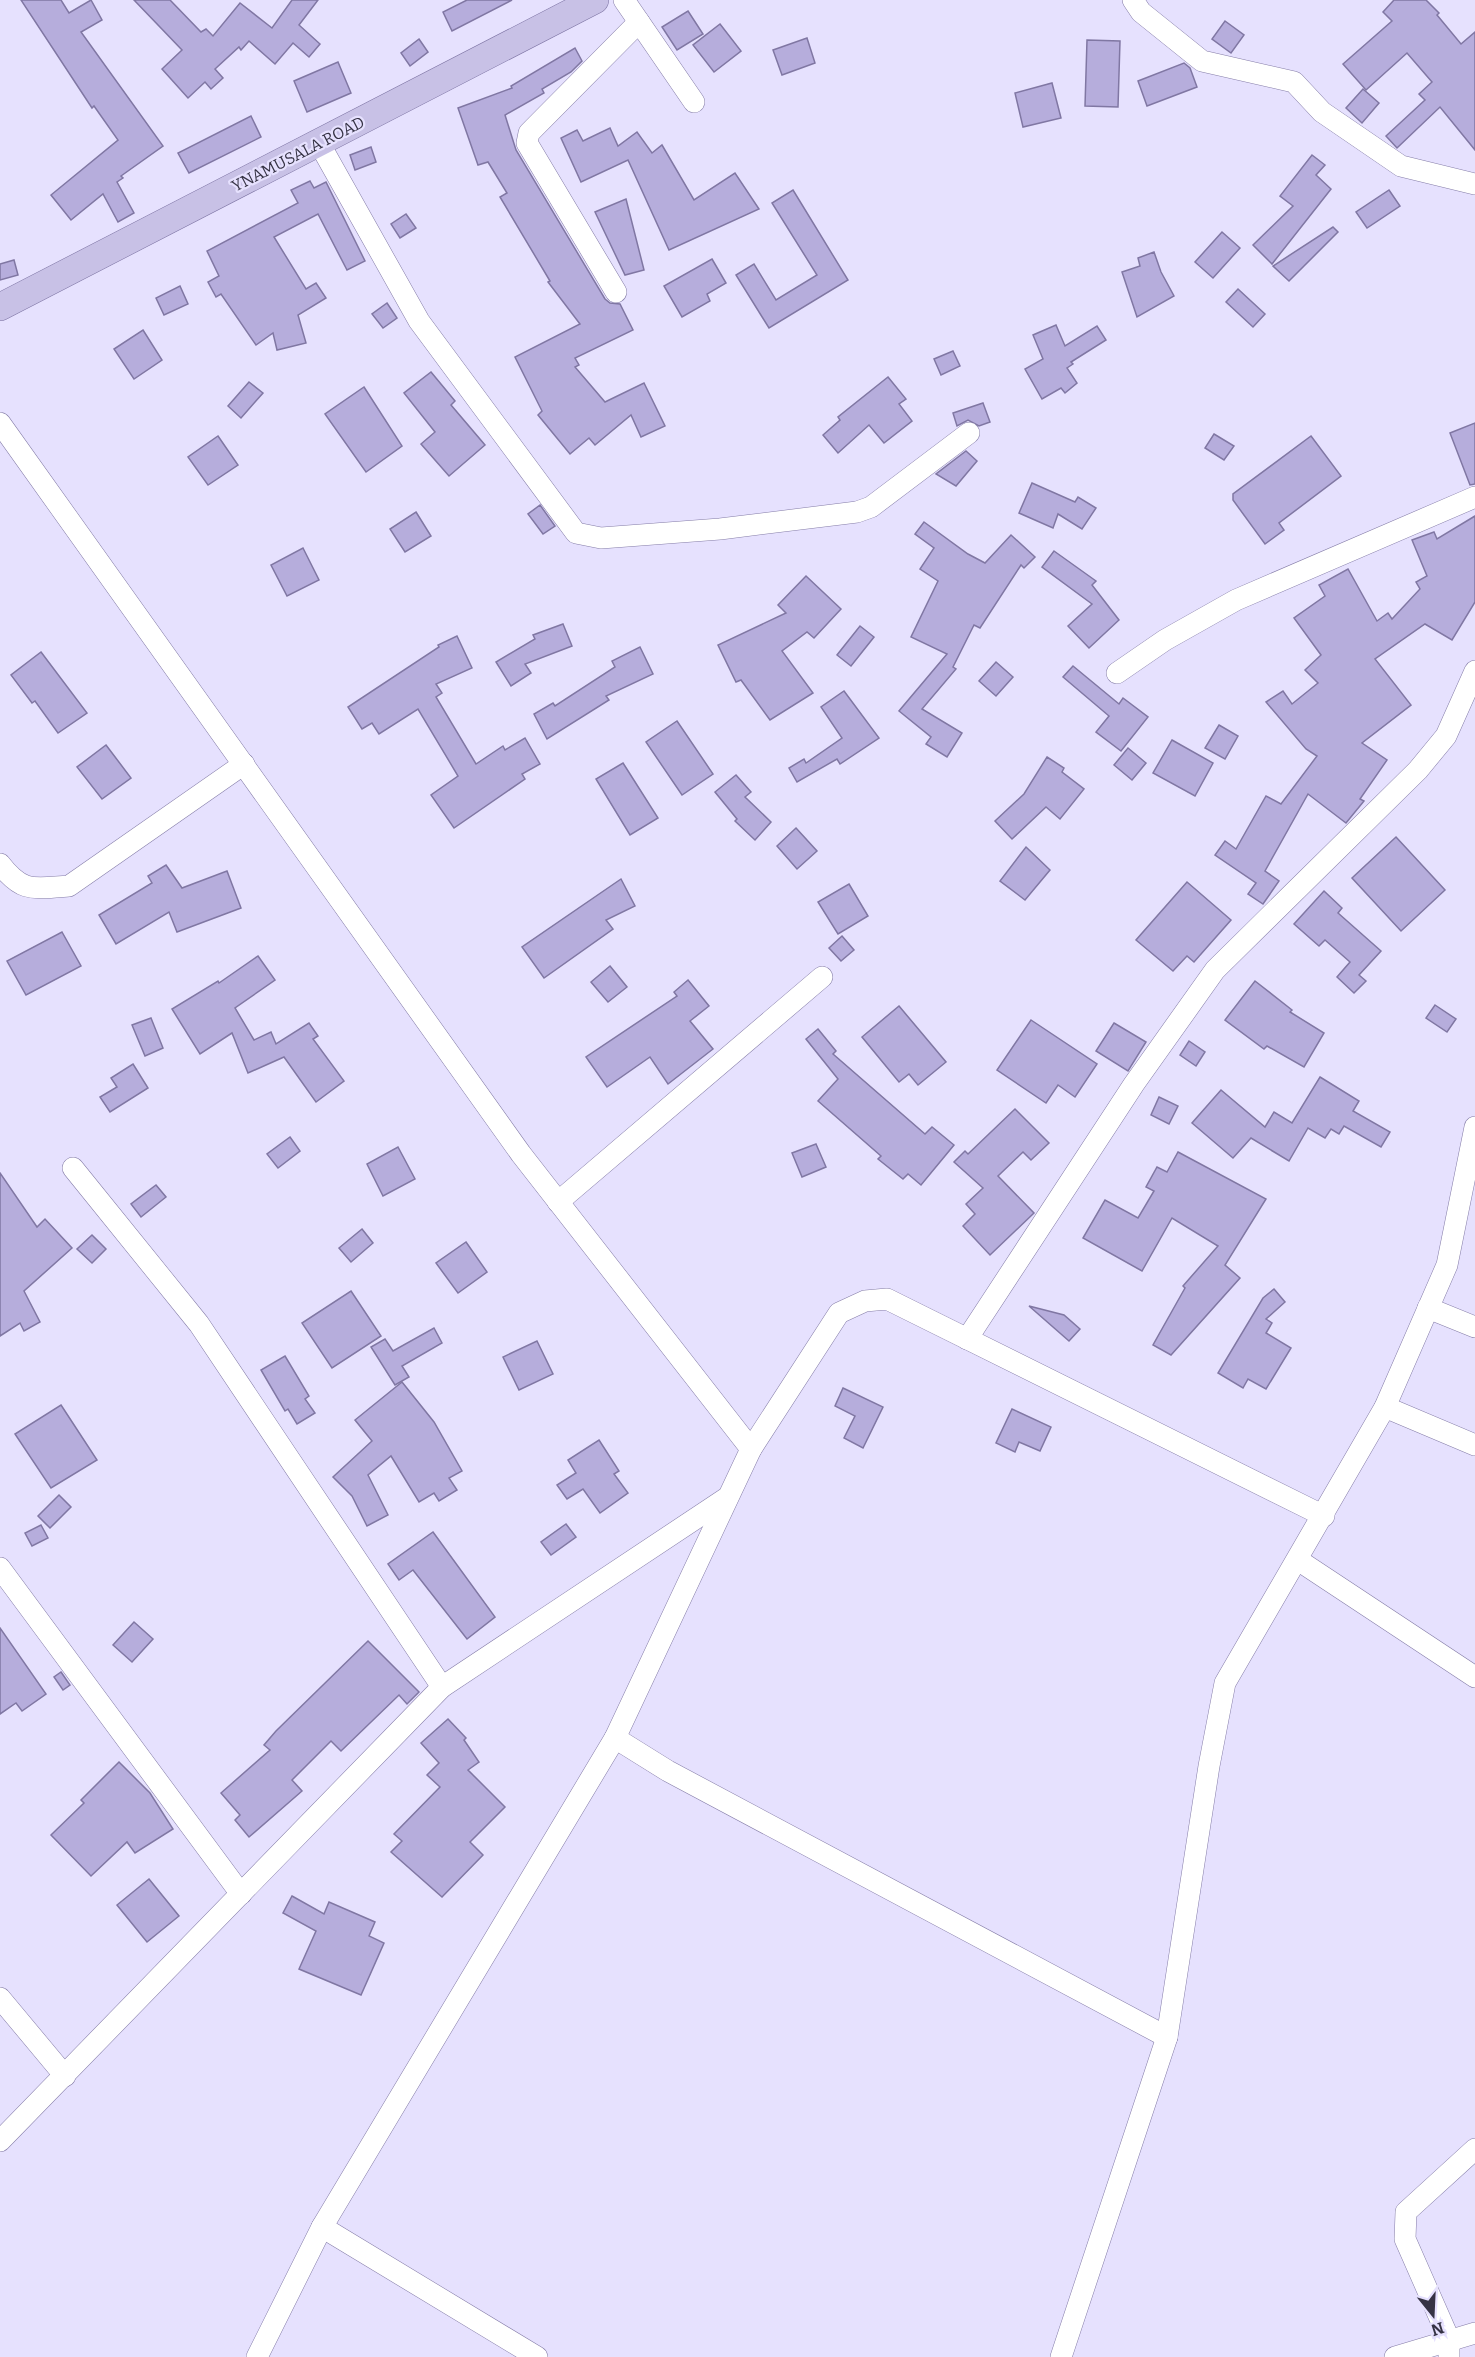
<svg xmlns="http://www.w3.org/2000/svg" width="1475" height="2357" viewBox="0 0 1475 2357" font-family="Bitter,serif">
	<rect width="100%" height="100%" fill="#e6e1fe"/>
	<g fill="#b6addc" stroke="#8077a3" stroke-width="1.5">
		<polygon points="21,0 61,0 69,13 91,0 102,20 81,32 163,146 121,176 123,178 117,182 134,213 118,222 103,194 71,220 51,195 118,140 94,106 92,108"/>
		<polygon points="134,0 170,0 201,32 206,29 213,36 240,3 272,28 292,0 318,0 299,25 320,44 309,57 293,43 275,64 249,41 241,50 239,47 215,69 223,78 211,89 205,82 188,98 162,69 182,50"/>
		<polygon points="467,0 512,0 452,31 443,12"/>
		<polygon points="1394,0 1426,0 1439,13 1437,15 1461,44 1475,32 1475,150 1440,107 1397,148 1386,136 1425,100 1419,94 1432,82 1407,53 1366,90 1343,64 1392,21 1383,12"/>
		<polygon points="688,11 703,34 677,50 662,27"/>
		<polygon points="1225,21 1244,35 1231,53 1212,39"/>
		<polygon points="720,24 741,51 714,72 693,45"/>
		<polygon points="807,38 815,63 782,75 773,50"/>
		<polygon points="419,39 428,52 410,66 401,53"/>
		<polygon points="1087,40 1120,41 1118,107 1085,106"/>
		<polygon points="575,48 582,61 571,72 542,89 544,93 505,115 516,150 605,299 610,303 620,304 633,330 575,358 579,365 575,367 605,402 644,383 665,426 641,437 631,415 595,445 589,438 570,454 538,415 542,411 515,357 580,324 548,282 550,281 500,197 507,193 488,162 478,165 458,108 512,88 511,86"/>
		<polygon points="338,62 351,93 307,112 294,81"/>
		<polygon points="1184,63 1190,68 1197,87 1147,106 1138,81"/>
		<polygon points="1052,83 1061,118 1023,127 1015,93"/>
		<polygon points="1363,89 1379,103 1362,123 1346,108"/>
		<polygon points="251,116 261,137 189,173 178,153"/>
		<polygon points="610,128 618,146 637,132 652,153 662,145 694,200 735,173 759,209 669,250 628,160 581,182 561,138 577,130 583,141"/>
		<polygon points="371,147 376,162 355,170 350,155"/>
		<polygon points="1312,155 1325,165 1316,175 1331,189 1272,264 1253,245 1293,206 1280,196"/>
		<polygon points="310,181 314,188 326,182 365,261 347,270 318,214 274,237 306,289 316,283 326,298 298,315 306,343 277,350 273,333 256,345 221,294 216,297 208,282 219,276 207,251 298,203 291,190"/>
		<polygon points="793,190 848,280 769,328 736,275 754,264 776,300 817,275 772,203"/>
		<polygon points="1389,190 1400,206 1367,228 1356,212"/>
		<polygon points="626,199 644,270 625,275 595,212"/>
		<polygon points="406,214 416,228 400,238 391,224"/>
		<polygon points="1333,227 1338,232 1289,281 1273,266"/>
		<polygon points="1222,232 1240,248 1213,278 1195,262"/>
		<polygon points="1154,252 1161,272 1174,296 1137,317 1122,272 1140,266 1138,258"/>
		<polygon points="712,259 726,283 707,294 710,301 682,317 664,286"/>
		<polygon points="14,260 18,275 0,280 0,264"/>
		<polygon points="180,286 188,304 164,315 156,298"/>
		<polygon points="1238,289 1265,314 1253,327 1226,302"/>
		<polygon points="387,303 397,318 383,328 372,314"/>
		<polygon points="1056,325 1065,346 1097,326 1106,340 1071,362 1073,364 1067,368 1077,383 1065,393 1061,388 1042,399 1025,369 1043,359 1033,335"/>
		<polygon points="143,330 162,360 134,379 114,349"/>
		<polygon points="953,351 960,366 941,375 934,359"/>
		<polygon points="431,372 455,401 451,405 485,445 449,476 421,444 435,432 404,393"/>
		<polygon points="888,377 906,399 899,404 912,421 884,443 869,425 838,453 823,435 840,420 838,417"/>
		<polygon points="249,382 263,393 241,418 228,406"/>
		<polygon points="364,387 402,446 366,472 325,414"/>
		<polygon points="983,403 990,422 979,426 968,420 957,426 953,413"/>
		<polygon points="1475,423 1475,484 1470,485 1450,433"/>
		<polygon points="1214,434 1234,446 1224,460 1205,448"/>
		<polygon points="218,436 238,465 208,485 188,457"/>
		<polygon points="1311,436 1341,476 1279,523 1284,530 1265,544 1233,500 1233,494"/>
		<polygon points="966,451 977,461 956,486 936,474"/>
		<polygon points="1032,483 1075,502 1078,497 1096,508 1082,529 1058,514 1053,528 1019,513"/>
		<polygon points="540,505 555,526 543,534 528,514"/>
		<polygon points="416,512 431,536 405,552 390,529"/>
		<polygon points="1475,516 1475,602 1452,640 1425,624 1375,659 1411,705 1362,743 1387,760 1360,799 1364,801 1346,823 1308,794 1265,871 1279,881 1263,904 1248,894 1256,883 1215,855 1225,841 1236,849 1266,796 1281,804 1317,756 1306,749 1266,702 1283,691 1292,704 1318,683 1305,670 1321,655 1294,618 1325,596 1319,585 1348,569 1377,621 1388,613 1392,619 1420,589 1416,582 1427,576 1412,540 1434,532 1437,539"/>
		<polygon points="924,522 968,554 985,563 1011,535 1035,557 1024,568 1021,565 980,628 974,625 953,667 956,669 922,709 962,733 947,757 926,744 931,737 899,711 947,654 911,637 938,581 920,569 934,548 915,534"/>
		<polygon points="303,548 319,580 287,596 271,565"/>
		<polygon points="1054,551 1096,581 1092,585 1119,620 1089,648 1068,626 1092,604 1042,567"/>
		<polygon points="806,576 841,609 814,638 807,632 782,651 813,693 770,720 741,680 736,682 718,645 786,613 778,605"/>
		<polygon points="563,624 572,646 525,664 531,673 511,686 496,662 535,639 533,635"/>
		<polygon points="860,626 874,637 851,666 837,655"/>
		<polygon points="457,636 472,668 436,684 442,693 436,697 476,764 503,746 505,750 525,738 540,764 522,774 525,779 454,828 431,795 458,776 418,709 379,734 372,723 362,729 348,707 439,647 438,645"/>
		<polygon points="640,647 653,674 606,696 609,700 547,739 534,714 553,703 555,706 615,667 612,661"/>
		<polygon points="41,652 87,713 58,733 35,701 32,703 11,675"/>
		<polygon points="996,662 1013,677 996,696 979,681"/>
		<polygon points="1073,666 1119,704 1123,698 1148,717 1121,751 1096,732 1109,716 1063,677"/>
		<polygon points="844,691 879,738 840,764 837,759 797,782 789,768 804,759 806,763 842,738 821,707"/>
		<polygon points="677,721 713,774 682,795 646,742"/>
		<polygon points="1219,725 1238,736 1225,759 1205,748"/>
		<polygon points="1172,740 1213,763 1195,796 1153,773"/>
		<polygon points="106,745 131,778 102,799 77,767"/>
		<polygon points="1128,748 1146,763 1132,780 1114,765"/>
		<polygon points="1047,757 1064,768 1062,772 1084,789 1060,819 1046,807 1012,839 995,821 1024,794"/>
		<polygon points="623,763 658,818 630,835 596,779"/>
		<polygon points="736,775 751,792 745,797 771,822 755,840 735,821 737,819 715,792"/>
		<polygon points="796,828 817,851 797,869 777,846"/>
		<polygon points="1396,837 1445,890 1401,931 1352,878"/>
		<polygon points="1026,847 1050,870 1025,900 1000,881"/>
		<polygon points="166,865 182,888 227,871 241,908 177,932 169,912 116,944 99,915 152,883 148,876"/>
		<polygon points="621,879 635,906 606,920 613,929 544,978 522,947"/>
		<polygon points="1187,882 1231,920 1194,962 1187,956 1173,971 1136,940"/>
		<polygon points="849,884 868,916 838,934 818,902"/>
		<polygon points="1324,891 1342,908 1338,913 1381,951 1359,975 1366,981 1354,993 1337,977 1350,962 1325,940 1319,946 1294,924"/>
		<polygon points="62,932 81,966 26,995 7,961"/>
		<polygon points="842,936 854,950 841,961 829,948"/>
		<polygon points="258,956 275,980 235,1008 254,1040 271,1032 276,1044 309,1023 318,1036 313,1039 344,1081 316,1102 284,1057 248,1073 232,1033 200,1054 172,1009 218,981 219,983"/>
		<polygon points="610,966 627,987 608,1002 591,982"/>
		<polygon points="688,980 709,1006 690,1021 713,1049 668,1084 650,1057 607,1087 586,1057 677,996 674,992"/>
		<polygon points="1255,981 1292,1010 1290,1012 1324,1033 1304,1067 1267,1046 1264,1049 1225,1020"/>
		<polygon points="1435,1005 1456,1019 1447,1032 1426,1018"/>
		<polygon points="899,1006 946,1062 918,1085 909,1074 899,1082 862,1037"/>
		<polygon points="151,1018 163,1048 145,1056 132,1025"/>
		<polygon points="1031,1020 1097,1064 1075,1097 1058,1085 1046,1103 997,1070"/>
		<polygon points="1114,1023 1146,1042 1128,1071 1096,1051"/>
		<polygon points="818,1029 836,1051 833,1054 925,1134 932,1127 954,1145 921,1185 908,1174 903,1179 878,1159 881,1156 818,1101 838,1079 806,1039"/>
		<polygon points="1189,1041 1205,1052 1196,1066 1180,1055"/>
		<polygon points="133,1064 148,1088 110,1112 100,1097 117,1087 111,1078"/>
		<polygon points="1320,1077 1359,1101 1353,1111 1390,1132 1381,1147 1344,1126 1339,1134 1331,1129 1325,1138 1308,1128 1289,1161 1251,1138 1233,1158 1192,1123 1221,1090 1265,1127 1274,1112 1292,1123"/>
		<polygon points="1159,1097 1178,1106 1169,1124 1151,1115"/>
		<polygon points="1015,1109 1049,1143 1031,1160 1023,1152 998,1176 1034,1213 990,1255 963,1226 975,1214 966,1204 983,1188 954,1162 965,1151 968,1154"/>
		<polygon points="290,1137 300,1151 278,1168 267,1154"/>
		<polygon points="816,1144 826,1167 802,1177 792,1153"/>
		<polygon points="398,1147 415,1179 383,1196 367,1164"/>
		<polygon points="1178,1152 1266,1199 1225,1265 1240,1278 1171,1355 1153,1345 1185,1288 1183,1286 1218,1246 1172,1218 1142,1271 1083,1238 1105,1200 1138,1218 1154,1191 1146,1187 1157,1167 1167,1172"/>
		<polygon points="0,1173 37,1227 45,1219 72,1248 24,1291 40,1322 24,1331 20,1323 0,1336"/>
		<polygon points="156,1185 166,1197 141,1217 131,1204"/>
		<polygon points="362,1229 373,1243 351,1262 339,1248"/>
		<polygon points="92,1235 106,1249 92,1263 77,1249"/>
		<polygon points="466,1242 487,1272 458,1293 436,1263"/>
		<polygon points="1274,1289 1285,1302 1266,1319 1272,1323 1266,1333 1291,1348 1266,1389 1248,1379 1243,1388 1218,1373 1263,1298"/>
		<polygon points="351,1291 381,1336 332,1368 302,1323"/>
		<polygon points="1029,1306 1064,1315 1080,1329 1069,1341"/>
		<polygon points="434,1328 442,1343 402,1366 409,1377 395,1385 371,1347 385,1339 393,1351"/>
		<polygon points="537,1341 553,1374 519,1390 503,1357"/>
		<polygon points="285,1356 309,1396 305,1399 315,1413 297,1424 288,1409 285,1411 261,1370"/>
		<polygon points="402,1382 434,1422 462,1471 449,1478 457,1490 439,1501 434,1493 419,1502 391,1456 368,1475 388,1515 367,1526 352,1496 333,1477 372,1441 355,1420"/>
		<polygon points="843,1388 883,1407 863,1448 844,1438 855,1416 835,1406"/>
		<polygon points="61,1405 97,1460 51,1488 15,1434"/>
		<polygon points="1012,1409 1051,1427 1040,1451 1019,1442 1015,1452 996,1443"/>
		<polygon points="599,1440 619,1471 614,1474 628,1493 600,1513 583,1489 567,1499 557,1485 576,1473 568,1460"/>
		<polygon points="59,1495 71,1507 50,1528 38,1516"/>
		<polygon points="566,1524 576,1537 551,1555 541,1542"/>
		<polygon points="41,1525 48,1538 32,1546 25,1533"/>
		<polygon points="433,1532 495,1617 467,1639 413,1570 399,1580 388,1564"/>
		<polygon points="134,1622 153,1639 132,1662 113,1645"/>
		<polygon points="0,1628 46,1694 22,1711 16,1703 0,1714"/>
		<polygon points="368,1641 419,1692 407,1704 399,1695 341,1751 331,1741 292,1780 302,1791 249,1837 235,1820 240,1815 221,1793 270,1750 264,1745 276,1731"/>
		<polygon points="61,1672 70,1685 63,1690 54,1677"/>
		<polygon points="448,1719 466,1738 464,1740 479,1762 468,1770 505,1807 470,1842 483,1855 442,1897 391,1852 402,1841 394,1834 440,1787 427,1775 439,1763 421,1743"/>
		<polygon points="119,1762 150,1793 173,1829 135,1853 127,1842 91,1876 51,1835 84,1803 81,1800"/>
		<polygon points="149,1879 179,1916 147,1942 117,1905"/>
		<polygon points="292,1896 324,1914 329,1902 375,1922 369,1936 384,1943 361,1995 299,1969 316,1931 283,1913"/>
	</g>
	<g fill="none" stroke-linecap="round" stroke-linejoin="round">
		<defs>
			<g id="minor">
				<polyline points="624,0 694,102"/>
				<polyline points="1133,0 1141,12 1202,61 1294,82 1322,112 1401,166 1475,184"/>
				<polyline points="319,143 419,321 576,533 601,538 720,529 857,512 871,507 969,433"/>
				<polyline points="616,292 527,143 529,133 639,22"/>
				<polyline points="0,423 521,1154 751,1449 615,1738 668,1771 1167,2037"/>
				<polyline points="1117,673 1165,640 1236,600 1475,497"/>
				<path d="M0 864C23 894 34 888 69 886L244 764"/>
				<polyline points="73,1168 199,1324 442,1687"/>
				<polyline points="558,1202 822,977"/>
				<polyline points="1428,1308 1475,1327"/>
				<polyline points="967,1339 1134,1084 1215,970 1418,770 1446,736 1475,671"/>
				<polyline points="1385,1407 1475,1445"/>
				<polyline points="751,1449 839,1313 865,1301 887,1299 1324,1516"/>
				<polyline points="1298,1560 1475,1677"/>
				<polyline points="0,1568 241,1894"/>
				<polyline points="0,1998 65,2076"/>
				<polyline points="0,2141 442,1687 725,1499"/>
				<polyline points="257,2357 322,2227"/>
				<polyline points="537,2357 322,2227 615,1738"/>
				<polyline points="1061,2357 1167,2037 1209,1766 1225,1683 1385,1407 1447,1265 1475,1127"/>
				<polyline points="1395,2357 1475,2333"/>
				<polyline points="1449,2357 1449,2339 1405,2239 1406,2212 1475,2149"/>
			</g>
			<polyline id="major" points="0,307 595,0"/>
		</defs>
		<use href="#minor" stroke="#857da8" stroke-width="22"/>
		<use href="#major" stroke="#7d74a3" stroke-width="28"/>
		<use href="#minor" stroke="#fff" stroke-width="21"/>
		<use href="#major" stroke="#c8c1e6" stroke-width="27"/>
	</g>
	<g text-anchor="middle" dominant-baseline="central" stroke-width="4.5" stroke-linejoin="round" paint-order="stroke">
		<g font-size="16" fill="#363345" stroke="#e6e1fe">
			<text transform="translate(298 154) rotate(-27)">YNAMUSALA ROAD</text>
		</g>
	</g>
	<g transform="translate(1433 2315) rotate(162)" stroke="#e6e1fe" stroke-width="4.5" paint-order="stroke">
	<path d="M0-4.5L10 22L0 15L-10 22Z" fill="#363345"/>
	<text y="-9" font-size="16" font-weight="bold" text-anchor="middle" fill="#363345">N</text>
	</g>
</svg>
